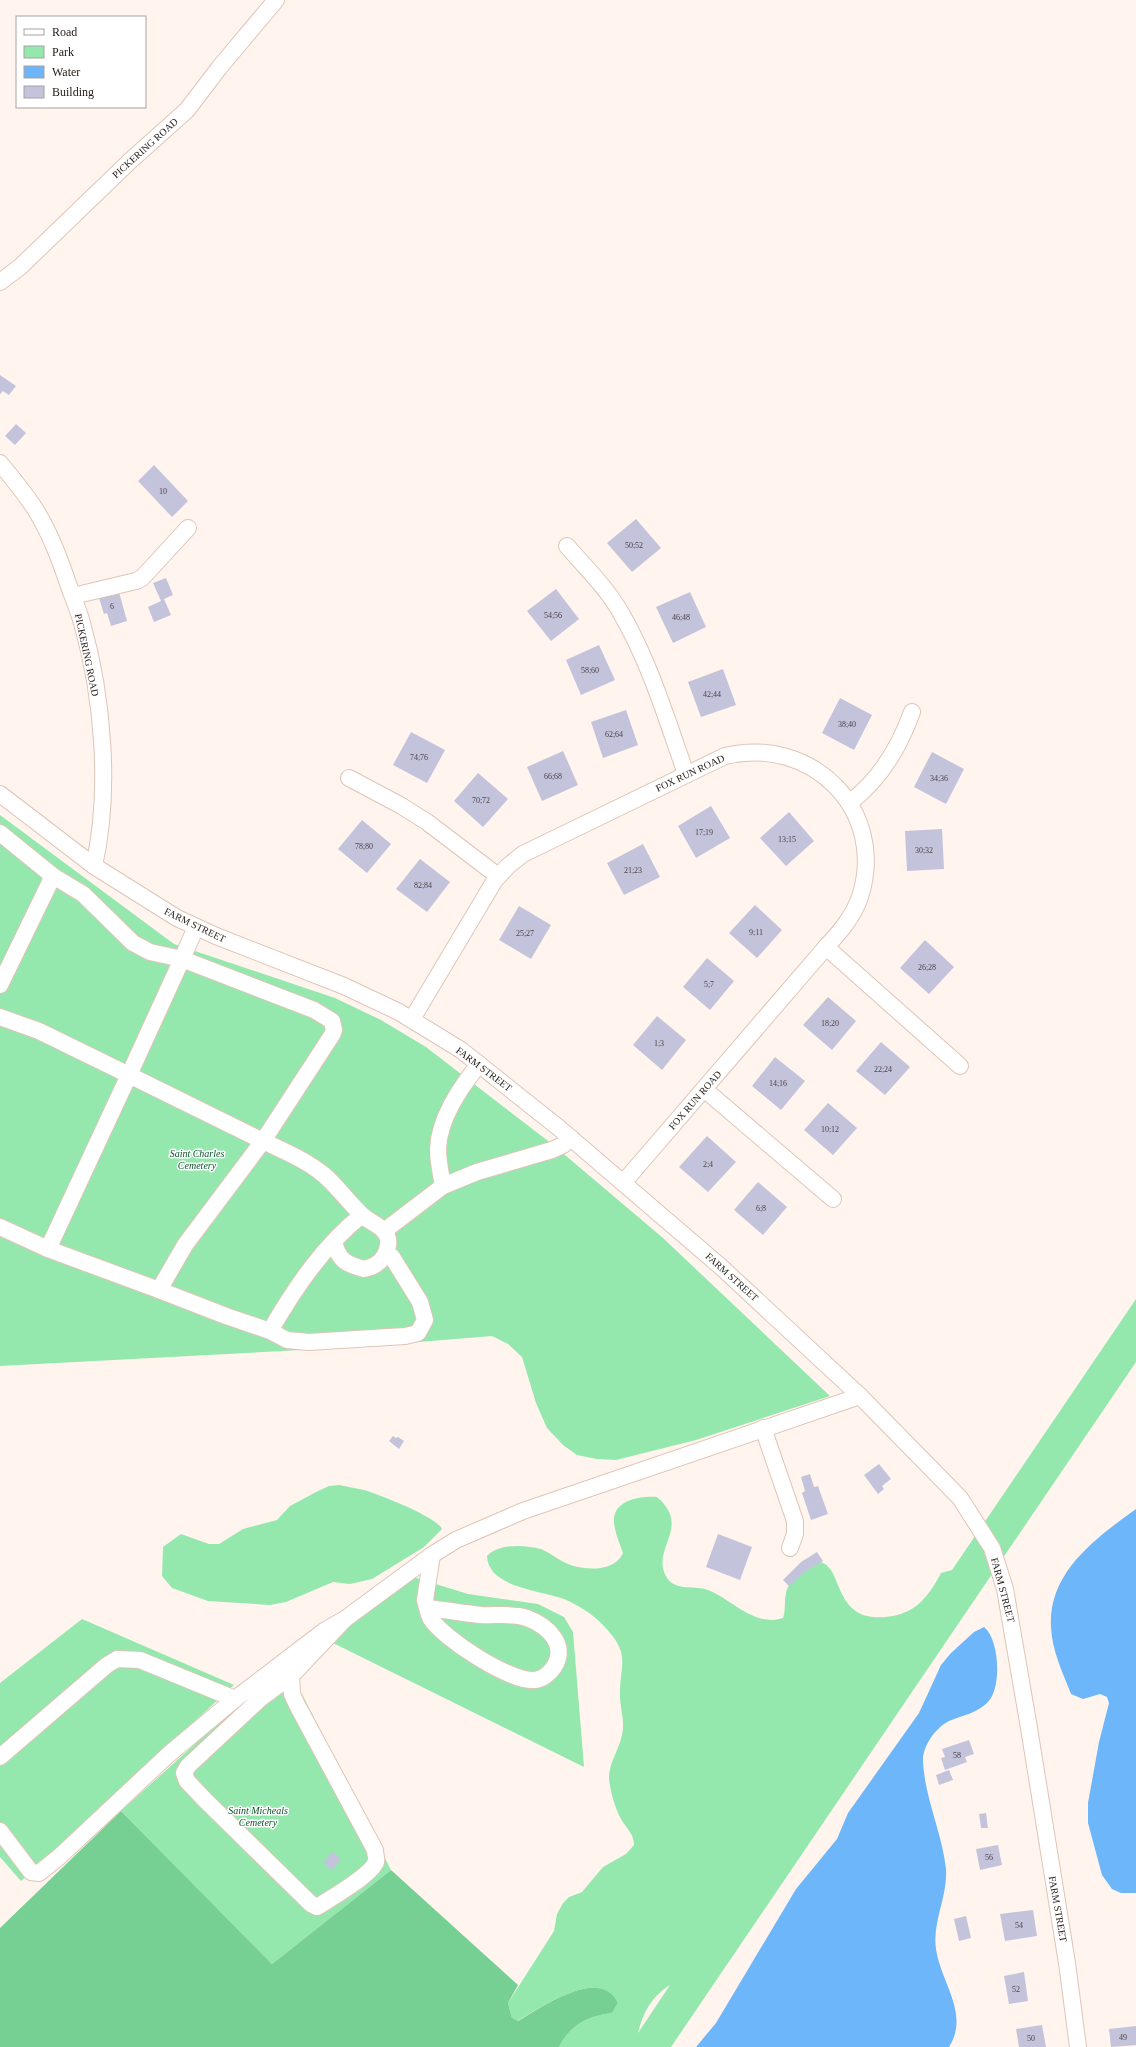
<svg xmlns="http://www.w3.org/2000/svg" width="1136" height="2047" viewBox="0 0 1136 2047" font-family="Georgia,serif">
	<rect width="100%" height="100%" fill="#fff4ee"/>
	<g fill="#94e8ae" fill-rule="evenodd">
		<polygon points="0,815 174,944 335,998 381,1020 426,1047 552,1144 663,1238 830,1396 696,1440 616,1460 597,1459 577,1455 563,1445 547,1428 536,1403 522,1357 508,1344 492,1336 358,1347 0,1366"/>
		<path d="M1136 1299V1362L671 2047H559C570 2025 588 2016 612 2013L618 2003C601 1965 540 2008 517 2021L512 2018 508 2003 554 1931 557 1914 563 1903 569 1897 582 1892 603 1867 626 1854 634 1845C634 1834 626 1828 621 1819 615 1808 610 1791 609 1778 609 1762 619 1750 622 1735 625 1723 621 1711 620 1699 619 1661 633 1656 602 1624 591 1613 578 1605 564 1599 541 1590 488 1588 487 1556 499 1543 525 1545 541 1549 551 1553 558 1560 568 1564 585 1571 615 1572 623 1553 620 1544 615 1533 614 1523 612 1500 640 1496 657 1497 693 1528 649 1549 667 1578 674 1590 693 1586 705 1589 729 1596 753 1628 783 1618 786 1610 784 1602 786 1593 789 1578 808 1569 820 1562 845 1567 831 1627 893 1616 917 1612 930 1594 941 1573L952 1570ZM670 1985 638 2033C643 2013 651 1997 670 1985Z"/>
		<path d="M339 1485C347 1487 356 1488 364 1490 378 1494 437 1517 442 1529L424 1547 372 1579 350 1584 333 1582 286 1602 270 1605 208 1601 172 1588 162 1576 163 1547 181 1534 209 1544H219L243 1529 277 1520 290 1506 316 1492 329 1486Z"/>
		<polygon points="413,1577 468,1594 538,1604 564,1617 573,1632 584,1767 329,1641"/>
		<polygon points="82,1619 234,1685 21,1881 0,1857 0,1683"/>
		<polygon points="256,1689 302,1694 391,1870 272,1964 121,1811"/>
	</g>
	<path fill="#76d093" d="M121 1811 272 1964 391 1870 518 1985 508 2003 512 2018 518 2021C540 2008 601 1965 618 2003L612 2013C588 2016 570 2025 559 2047H0V1928Z"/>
	<g fill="#6db6fa">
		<path d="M1136 1509V1893H1121L1112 1889 1102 1875 1088 1823V1803L1099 1742 1109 1703 1107 1697 1100 1694 1083 1699 1071 1694C1063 1673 1052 1651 1051 1627 1048 1572 1096 1538 1136 1509Z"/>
		<path d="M984 1627C1000 1640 1002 1690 987 1703 975 1714 963 1715 949 1721 935 1728 922 1747 923 1762 925 1799 942 1832 946 1869 948 1896 932 1922 936 1949 941 1983 970 2014 949 2047H696L716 2023 796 1889 837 1839 848 1813 919 1713 941 1665 951 1653 974 1632Z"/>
	</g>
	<g fill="#c4c3dc">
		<polygon points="0,375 16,386 9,395 3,391 0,394"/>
		<polygon points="16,424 26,433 15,445 5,436"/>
		<polygon points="154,465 188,501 172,517 138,481"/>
		<polygon points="636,519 661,548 632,572 607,543"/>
		<polygon points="166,578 173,595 164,599 171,615 154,622 148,607 161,601 153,583"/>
		<polygon points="556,589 579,619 551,641 527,611"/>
		<polygon points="119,592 127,621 111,626 107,613 104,614 99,598"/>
		<polygon points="690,592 706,627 673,643 656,607"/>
		<polygon points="599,645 615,680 581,695 566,660"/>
		<polygon points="723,669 736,705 701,717 688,682"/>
		<polygon points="840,698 872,715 854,750 822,733"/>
		<polygon points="626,710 638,745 603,758 591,722"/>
		<polygon points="411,732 445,750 427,783 393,765"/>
		<polygon points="563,751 578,785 542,801 527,767"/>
		<polygon points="932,752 964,769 946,804 914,787"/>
		<polygon points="478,773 508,799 483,827 454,801"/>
		<polygon points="711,806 730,838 696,858 678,826"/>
		<polygon points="789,812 814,841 786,866 760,838"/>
		<polygon points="362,820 391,844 367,873 338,849"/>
		<polygon points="942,829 944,869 907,871 905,831"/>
		<polygon points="643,844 660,877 624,895 607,863"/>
		<polygon points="420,859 450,882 427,912 396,889"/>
		<polygon points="755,905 782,930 757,958 729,933"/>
		<polygon points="519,906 551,925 531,959 499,940"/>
		<polygon points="925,940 954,967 929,994 900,968"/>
		<polygon points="707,958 734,981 710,1010 683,987"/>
		<polygon points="828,997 856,1021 832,1050 803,1025"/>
		<polygon points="657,1016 686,1040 662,1070 633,1045"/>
		<polygon points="881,1042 910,1067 885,1095 856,1071"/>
		<polygon points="775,1057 805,1081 781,1110 752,1086"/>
		<polygon points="828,1103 857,1128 833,1155 804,1130"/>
		<polygon points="707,1136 736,1162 708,1192 679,1167"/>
		<polygon points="758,1182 787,1207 763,1235 734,1210"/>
		<polygon points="393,1436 396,1438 398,1437 404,1441 399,1449 389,1441"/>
		<polygon points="879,1464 891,1479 882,1486 884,1489 878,1494 864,1475"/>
		<polygon points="810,1474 814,1487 818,1486 828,1514 811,1520 802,1493 805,1491 801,1477"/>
		<polygon points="718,1534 752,1547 740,1580 706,1567"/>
		<polygon points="817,1552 823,1561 806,1571 789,1586 783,1580 801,1562"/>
		<polygon points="969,1740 974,1754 965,1757 967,1762 945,1770 941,1758 945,1757 942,1749"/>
		<polygon points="949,1770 953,1780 939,1785 936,1775"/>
		<polygon points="986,1813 988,1828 981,1828 979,1814"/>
		<polygon points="998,1845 1002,1865 980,1870 976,1849"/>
		<polygon points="332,1852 341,1859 332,1870 323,1863"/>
		<polygon points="1033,1910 1037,1936 1005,1941 1000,1914"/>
		<polygon points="966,1916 971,1938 959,1941 954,1919"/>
		<polygon points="1024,1972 1028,2001 1009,2004 1004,1976"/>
		<polygon points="1042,2025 1046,2047 1019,2047 1016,2029"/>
		<polygon points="1136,2026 1136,2045 1111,2047 1109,2029"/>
	</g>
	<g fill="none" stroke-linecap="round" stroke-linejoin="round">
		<defs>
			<g id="minor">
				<polyline points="0,282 20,267 130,161 187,110 219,68 276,0"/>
				<path d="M0 463C12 478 25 493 35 509 51 534 61 563 71 592 75 602 79 612 82 623 103 697 111 791 94 866"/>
				<path d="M567 546C585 567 607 588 621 613 650 663 667 720 686 774"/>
				<polyline points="73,596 136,581 142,578 188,528"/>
				<polyline points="349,778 400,805 427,822 498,876"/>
				<polyline points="0,794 94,866 177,918 216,936 344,986 399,1012 461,1050 559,1128 720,1266 860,1396 960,1498 992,1548 1005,1589 1028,1722 1067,1963 1078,2047"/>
				<path d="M849 803C880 780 899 748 912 712"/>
				<path d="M0 833 53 876 83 894 133 943 150 952 182 959 129 1075 263 1141 185 1245 159 1290 226 1316 270 1331C295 1288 323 1246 362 1215"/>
				<path d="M196 927 182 959 314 1010 332 1021 334 1030 332 1035 263 1141C284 1151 306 1160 324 1175 338 1187 348 1202 362 1215 368 1221 378 1224 384 1231 393 1241 386 1259 375 1265 372 1267 367 1268 364 1269 346 1264 339 1261 334 1242"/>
				<polyline points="826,947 960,1066"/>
				<polyline points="0,985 53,876"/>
				<polyline points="0,1017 39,1031 129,1075 48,1249 0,1227"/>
				<path d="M412 1019 495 880 508 866 523 854 725 756C811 735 888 810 860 897 853 917 840 932 826 947L623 1183"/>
				<polyline points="704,1089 833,1199"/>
				<path d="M443 1186C441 1174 438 1162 438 1149 439 1118 461 1087 479 1064"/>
				<polyline points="384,1231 443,1186 477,1172 552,1150 563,1145 571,1138"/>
				<polyline points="48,1249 159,1290"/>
				<polyline points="270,1331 287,1340 309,1342 405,1336 418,1333 425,1320 420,1302 392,1257 386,1253"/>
				<polyline points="763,1428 795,1521 795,1534 790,1548"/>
				<path d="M427 1608C428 1611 429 1616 431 1619 445 1640 509 1681 534 1680 542 1680 550 1673 554 1667 568 1645 548 1626 527 1618 514 1613 495 1616 481 1615 463 1613 445 1610 427 1608L425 1600 432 1555 456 1540 523 1511 860 1396"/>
				<polyline points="345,1619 432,1555"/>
				<polyline points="0,1757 107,1665 117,1659 140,1660 235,1699"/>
				<path d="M0 1831 31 1872 39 1873 59 1857 169 1754 235 1699 324 1631 345 1619 291 1676 261 1698 188 1766 184 1773 187 1781 204 1799 311 1904 317 1907C330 1899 370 1876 376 1862 377 1859 375 1854 375 1850L297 1705 292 1694 291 1676"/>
			</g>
		</defs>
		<use href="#minor" stroke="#dfc5b6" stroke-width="18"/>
		<use href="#minor" stroke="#fff" stroke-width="16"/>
	</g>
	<g text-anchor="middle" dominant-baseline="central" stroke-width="3" stroke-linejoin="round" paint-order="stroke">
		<g font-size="8" fill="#4a4446">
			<text x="163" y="491">10</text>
			<text x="634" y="545">50;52</text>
			<text x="112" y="606">6</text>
			<text x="553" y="615">54;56</text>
			<text x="681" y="617">46;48</text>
			<text x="590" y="670">58;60</text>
			<text x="712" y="694">42;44</text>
			<text x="847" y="724">38;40</text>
			<text x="614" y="734">62;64</text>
			<text x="419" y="757">74;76</text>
			<text x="553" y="776">66;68</text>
			<text x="939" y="778">34;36</text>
			<text x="481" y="800">70;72</text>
			<text x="704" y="832">17;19</text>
			<text x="787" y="839">13;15</text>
			<text x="364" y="846">78;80</text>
			<text x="924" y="850">30;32</text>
			<text x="633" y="870">21;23</text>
			<text x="423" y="885">82;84</text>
			<text x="756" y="932">9;11</text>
			<text x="525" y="933">25;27</text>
			<text x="927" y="967">26;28</text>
			<text x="709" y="984">5;7</text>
			<text x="830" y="1023">18;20</text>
			<text x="659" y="1043">1;3</text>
			<text x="883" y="1069">22;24</text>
			<text x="778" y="1083">14;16</text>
			<text x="830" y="1129">10;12</text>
			<text x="708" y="1164">2;4</text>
			<text x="761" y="1208">6;8</text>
			<text x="957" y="1755">58</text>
			<text x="989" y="1857">56</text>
			<text x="1019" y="1925">54</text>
			<text x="1016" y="1989">52</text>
			<text x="1123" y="2037">49</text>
			<text x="1031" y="2038">50</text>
		</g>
		<g font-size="10" fill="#221914" stroke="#fff">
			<text transform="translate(145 148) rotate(-42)">PICKERING ROAD</text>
			<text transform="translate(87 655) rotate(78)">PICKERING ROAD</text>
			<text transform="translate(690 773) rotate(-25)">FOX RUN ROAD</text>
			<text transform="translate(195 925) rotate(26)">FARM STREET</text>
			<text transform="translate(484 1069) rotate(37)">FARM STREET</text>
			<text transform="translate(695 1100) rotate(-49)">FOX RUN ROAD</text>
			<text transform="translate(732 1277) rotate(42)">FARM STREET</text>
			<text transform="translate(1003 1590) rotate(75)">FARM STREET</text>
			<text transform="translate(1058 1909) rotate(80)">FARM STREET</text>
		</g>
		<g font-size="10" font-style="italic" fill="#094f29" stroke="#fff">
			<text x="197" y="1153">Saint Charles<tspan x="197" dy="12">Cemetery</tspan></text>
			<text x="258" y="1810">Saint Micheals<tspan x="258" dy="12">Cemetery</tspan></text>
		</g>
	</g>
	<rect x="16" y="16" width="130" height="92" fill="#ffffff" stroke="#a7a3a1"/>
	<rect x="24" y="29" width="20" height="6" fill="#ffffff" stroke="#a7a3a1"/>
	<text x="52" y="36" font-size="12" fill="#221914">Road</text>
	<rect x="24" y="46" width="20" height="12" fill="#94e8ae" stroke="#a7a3a1"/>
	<text x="52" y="56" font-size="12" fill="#221914">Park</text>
	<rect x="24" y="66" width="20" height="12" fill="#6db6fa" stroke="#a7a3a1"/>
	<text x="52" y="76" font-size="12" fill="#221914">Water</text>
	<rect x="24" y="86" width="20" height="12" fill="#c4c3dc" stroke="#a7a3a1"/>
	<text x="52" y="96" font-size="12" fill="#221914">Building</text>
</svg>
